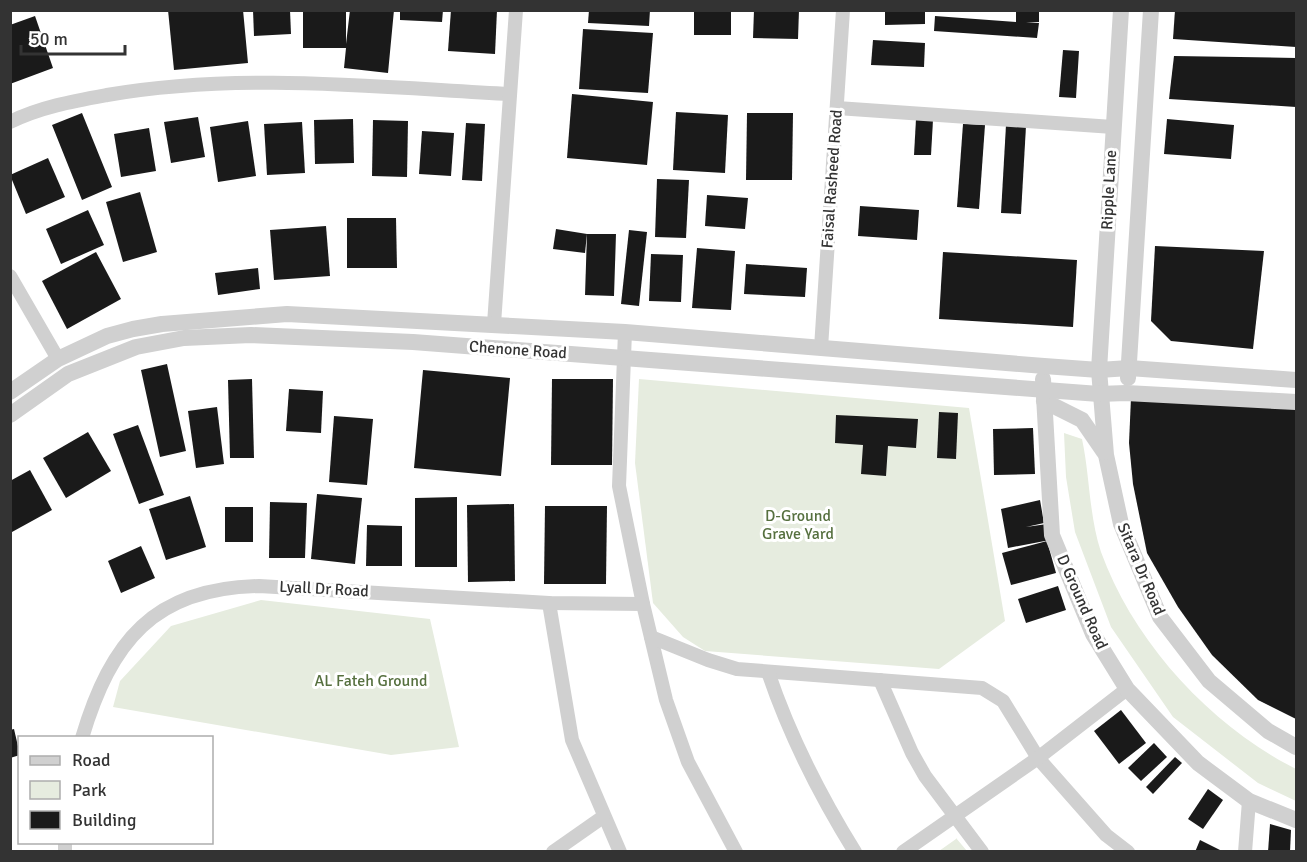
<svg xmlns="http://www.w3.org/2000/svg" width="1307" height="862" viewBox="0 0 1307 862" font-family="Signika,sans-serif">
	<rect width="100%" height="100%" fill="#fff"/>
	<g fill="#e6ecdf">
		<polygon points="639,379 969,408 1005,621 939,669 705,651 683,637 653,603 635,463"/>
		<path d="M1064 433 1082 439C1090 476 1089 516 1101 552 1134 643 1211 726 1296 769V801L1258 783 1173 717 1111 627 1075 532 1066 477Z"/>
		<polygon points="261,600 430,619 459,747 391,755 113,707 120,681 171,626"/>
		<polygon points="956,838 967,851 939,851 956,839"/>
	</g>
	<g fill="#1a1a1a">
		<polygon points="168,10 243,10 248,63 174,70"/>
		<polygon points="253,10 290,10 291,34 254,36"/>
		<polygon points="303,10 346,10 346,44 350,10 394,10 388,73 344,68 346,48 303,48"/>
		<polygon points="400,10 443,10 442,22 400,20"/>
		<polygon points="451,10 497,10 495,54 448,51"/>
		<polygon points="589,10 650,10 649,26 588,23"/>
		<rect x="694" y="10" width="37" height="25"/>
		<polygon points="754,10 799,10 798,39 753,38"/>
		<polygon points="885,10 925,10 925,24 885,25"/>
		<polygon points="1016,10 1039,10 1039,22 1026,22 1039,23 1037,38 934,31 935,16 1016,22"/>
		<polygon points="1175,10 1296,10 1296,47 1173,39"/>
		<polygon points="35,16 53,68 10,84 10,25"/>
		<polygon points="583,29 653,33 648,93 579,89"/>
		<polygon points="873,40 925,43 924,67 871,65"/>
		<polygon points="1063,50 1079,51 1076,98 1059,97"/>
		<polygon points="1174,56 1296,58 1296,107 1169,99"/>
		<polygon points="572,94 653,102 647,165 567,158"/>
		<polygon points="676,112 728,115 725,173 673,170"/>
		<polygon points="82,113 112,187 82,200 52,125"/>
		<polygon points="747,113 793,113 792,180 746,180"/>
		<polygon points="198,117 205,157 171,163 164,122"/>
		<polygon points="353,119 354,163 315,164 314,120"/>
		<polygon points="916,119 933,120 931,155 914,155"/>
		<polygon points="1167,119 1234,125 1231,159 1164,154"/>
		<polygon points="373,120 408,121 407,177 372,176"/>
		<polygon points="248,121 256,176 218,182 210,127"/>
		<polygon points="302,122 305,173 267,175 264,124"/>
		<polygon points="466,123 485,124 482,181 462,180"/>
		<polygon points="963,124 985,125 979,209 957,207"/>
		<polygon points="1006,125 1026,126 1021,214 1001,213"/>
		<polygon points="149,128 156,171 121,177 114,134"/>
		<polygon points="422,131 454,133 451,176 419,174"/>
		<polygon points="48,158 65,197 26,214 10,175"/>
		<polygon points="657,179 689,180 686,238 655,237"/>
		<polygon points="140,192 157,252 123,262 106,202"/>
		<polygon points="707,195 748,198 745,229 705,226"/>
		<polygon points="860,206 919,210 917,240 858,236"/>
		<polygon points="88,210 104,245 61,264 46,229"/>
		<polygon points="347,218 396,218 397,268 347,268"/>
		<polygon points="326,226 330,276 274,280 270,230"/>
		<polygon points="556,229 587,234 585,253 553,249"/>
		<polygon points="629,230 647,232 639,306 621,304"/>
		<polygon points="587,234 616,234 614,296 585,295"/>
		<polygon points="1155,246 1264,251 1253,349 1171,341 1151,321"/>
		<polygon points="697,248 735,251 731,310 692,308"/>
		<polygon points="96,252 121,299 67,329 42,281"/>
		<polygon points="943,252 1077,260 1073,327 939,319"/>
		<polygon points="651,254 683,255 681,302 649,301"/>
		<polygon points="746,264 807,268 805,297 744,294"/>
		<polygon points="258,268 260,289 218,295 215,273"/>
		<polygon points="167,364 186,451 160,457 141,370"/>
		<polygon points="423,370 510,378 501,476 414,468"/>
		<polygon points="252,379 254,458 230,458 228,380"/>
		<polygon points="552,379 613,379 612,465 551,465"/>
		<polygon points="289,389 323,391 321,433 286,431"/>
		<polygon points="1131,398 1296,405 1296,719 1258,700 1212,655 1178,607 1147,553 1133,484 1129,443"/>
		<polygon points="217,407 224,464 196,468 188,411"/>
		<polygon points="939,412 958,413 956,459 937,458"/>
		<polygon points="836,415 918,419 916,448 888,446 886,476 861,474 863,445 835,443"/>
		<polygon points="334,416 373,419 367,485 329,482"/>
		<polygon points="138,425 164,495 139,504 113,434"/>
		<polygon points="1033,428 1035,474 994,475 993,429"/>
		<polygon points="88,432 111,471 66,498 43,458"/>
		<polygon points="30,470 52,510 12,532 10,481"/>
		<polygon points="317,494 362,498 355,564 311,559"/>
		<polygon points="190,496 206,547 166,560 149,509"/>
		<polygon points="457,497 457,567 415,567 415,498"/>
		<polygon points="1040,500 1044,523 1026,527 1047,524 1050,540 1008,548 1001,509"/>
		<polygon points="270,502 307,503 305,558 269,558"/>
		<polygon points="514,504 515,581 468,582 467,505"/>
		<polygon points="545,506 607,506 606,584 544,584"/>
		<rect x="225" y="507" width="28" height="35"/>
		<polygon points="367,525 402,526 402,566 366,566"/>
		<polygon points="1047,541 1056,573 1011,585 1002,553"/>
		<polygon points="141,546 155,578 121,593 108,561"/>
		<polygon points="1058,586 1066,610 1026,623 1018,599"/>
		<polygon points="1121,710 1146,743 1119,764 1094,731"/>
		<polygon points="14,729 20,755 10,758 10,730"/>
		<polygon points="1154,743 1167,757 1141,781 1128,768"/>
		<polygon points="1175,757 1182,763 1153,794 1146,787"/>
		<polygon points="1208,789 1223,800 1203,829 1188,819"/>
		<polygon points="1270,824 1291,830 1290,852 1268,852"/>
		<polygon points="1200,840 1224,852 1195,852"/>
	</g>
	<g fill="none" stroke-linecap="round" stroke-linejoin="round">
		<g stroke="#d0d0d0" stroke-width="14">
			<polyline points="837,108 1113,127"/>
			<path d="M10 122C40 107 74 101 107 95 240 72 376 87 510 94"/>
			<polyline points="10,276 58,359"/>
			<polyline points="494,324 516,10"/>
			<polyline points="625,332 619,486 643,604 666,700 688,762 736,852"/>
			<polyline points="821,348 843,10"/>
			<polyline points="549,603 572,740 620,852"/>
			<polyline points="651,637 708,660 737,669 982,688 1003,701 1038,758 1106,835 1128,852"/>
			<path d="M768 672C790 737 819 794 855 852"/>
			<polyline points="880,680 912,753 925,776 982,852"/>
			<path d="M82 738C111 641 154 588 259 586L549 603 643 604"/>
			<polyline points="65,852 65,842"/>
			<polyline points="553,852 603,817"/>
			<polyline points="903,852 1038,758 1127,689"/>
			<polyline points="1245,852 1249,801"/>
		</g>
		<g stroke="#d0d0d0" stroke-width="16">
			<polyline points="1121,10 1099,370 1106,455 1121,524 1160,617 1209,681 1268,731 1296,747"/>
			<polyline points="1128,378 1151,10"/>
			<polyline points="1043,379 1052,535 1093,634 1127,689 1198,763 1249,801 1296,820"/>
			<polyline points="10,392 58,359 107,336 133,329 162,324 287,314 625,332 1044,366 1099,370 1129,368 1296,380"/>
			<polyline points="1044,401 1082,420 1104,452"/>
			<polyline points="10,415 68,374 136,347 184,338 251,335 413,342 1099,394 1126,393 1296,402"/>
		</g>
	</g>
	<g text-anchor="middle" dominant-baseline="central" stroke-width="6" stroke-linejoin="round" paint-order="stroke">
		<g font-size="16" fill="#333" stroke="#fff">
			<text transform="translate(832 179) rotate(-86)">Faisal Rasheed Road</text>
			<text transform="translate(1109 190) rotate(-87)">Ripple Lane</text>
			<text transform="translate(518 350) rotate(4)">Chenone Road</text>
			<text transform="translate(1141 569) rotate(67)">Sitara Dr Road</text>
			<text transform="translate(324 589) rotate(3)">Lyall Dr Road</text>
			<text transform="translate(1082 602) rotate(66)">D Ground Road</text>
		</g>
		<g font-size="16" fill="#56703f" stroke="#fff">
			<text x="798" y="516">D-Ground<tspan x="798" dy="18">Grave Yard</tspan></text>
			<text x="371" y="681">AL Fateh Ground</text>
		</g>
	</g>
	<rect width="1307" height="862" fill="none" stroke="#333333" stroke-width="24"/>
	<rect x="18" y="736" width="195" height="108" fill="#ffffff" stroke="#adadad" stroke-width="1.5"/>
	<rect x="30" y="756" width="30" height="9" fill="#d0d0d0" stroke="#adadad" stroke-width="1.5"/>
	<text x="72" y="766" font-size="18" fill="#333333">Road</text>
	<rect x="30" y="781" width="30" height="18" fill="#e6ecdf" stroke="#adadad" stroke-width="1.5"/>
	<text x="72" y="796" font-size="18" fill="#333333">Park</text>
	<rect x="30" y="811" width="30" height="18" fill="#1a1a1a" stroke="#adadad" stroke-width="1.5"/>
	<text x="72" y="826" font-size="18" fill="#333333">Building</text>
	<path d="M21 45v9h104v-9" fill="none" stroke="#333333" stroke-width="3"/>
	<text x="30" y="45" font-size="18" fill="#333333" stroke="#ffffff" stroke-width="4.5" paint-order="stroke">50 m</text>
</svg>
